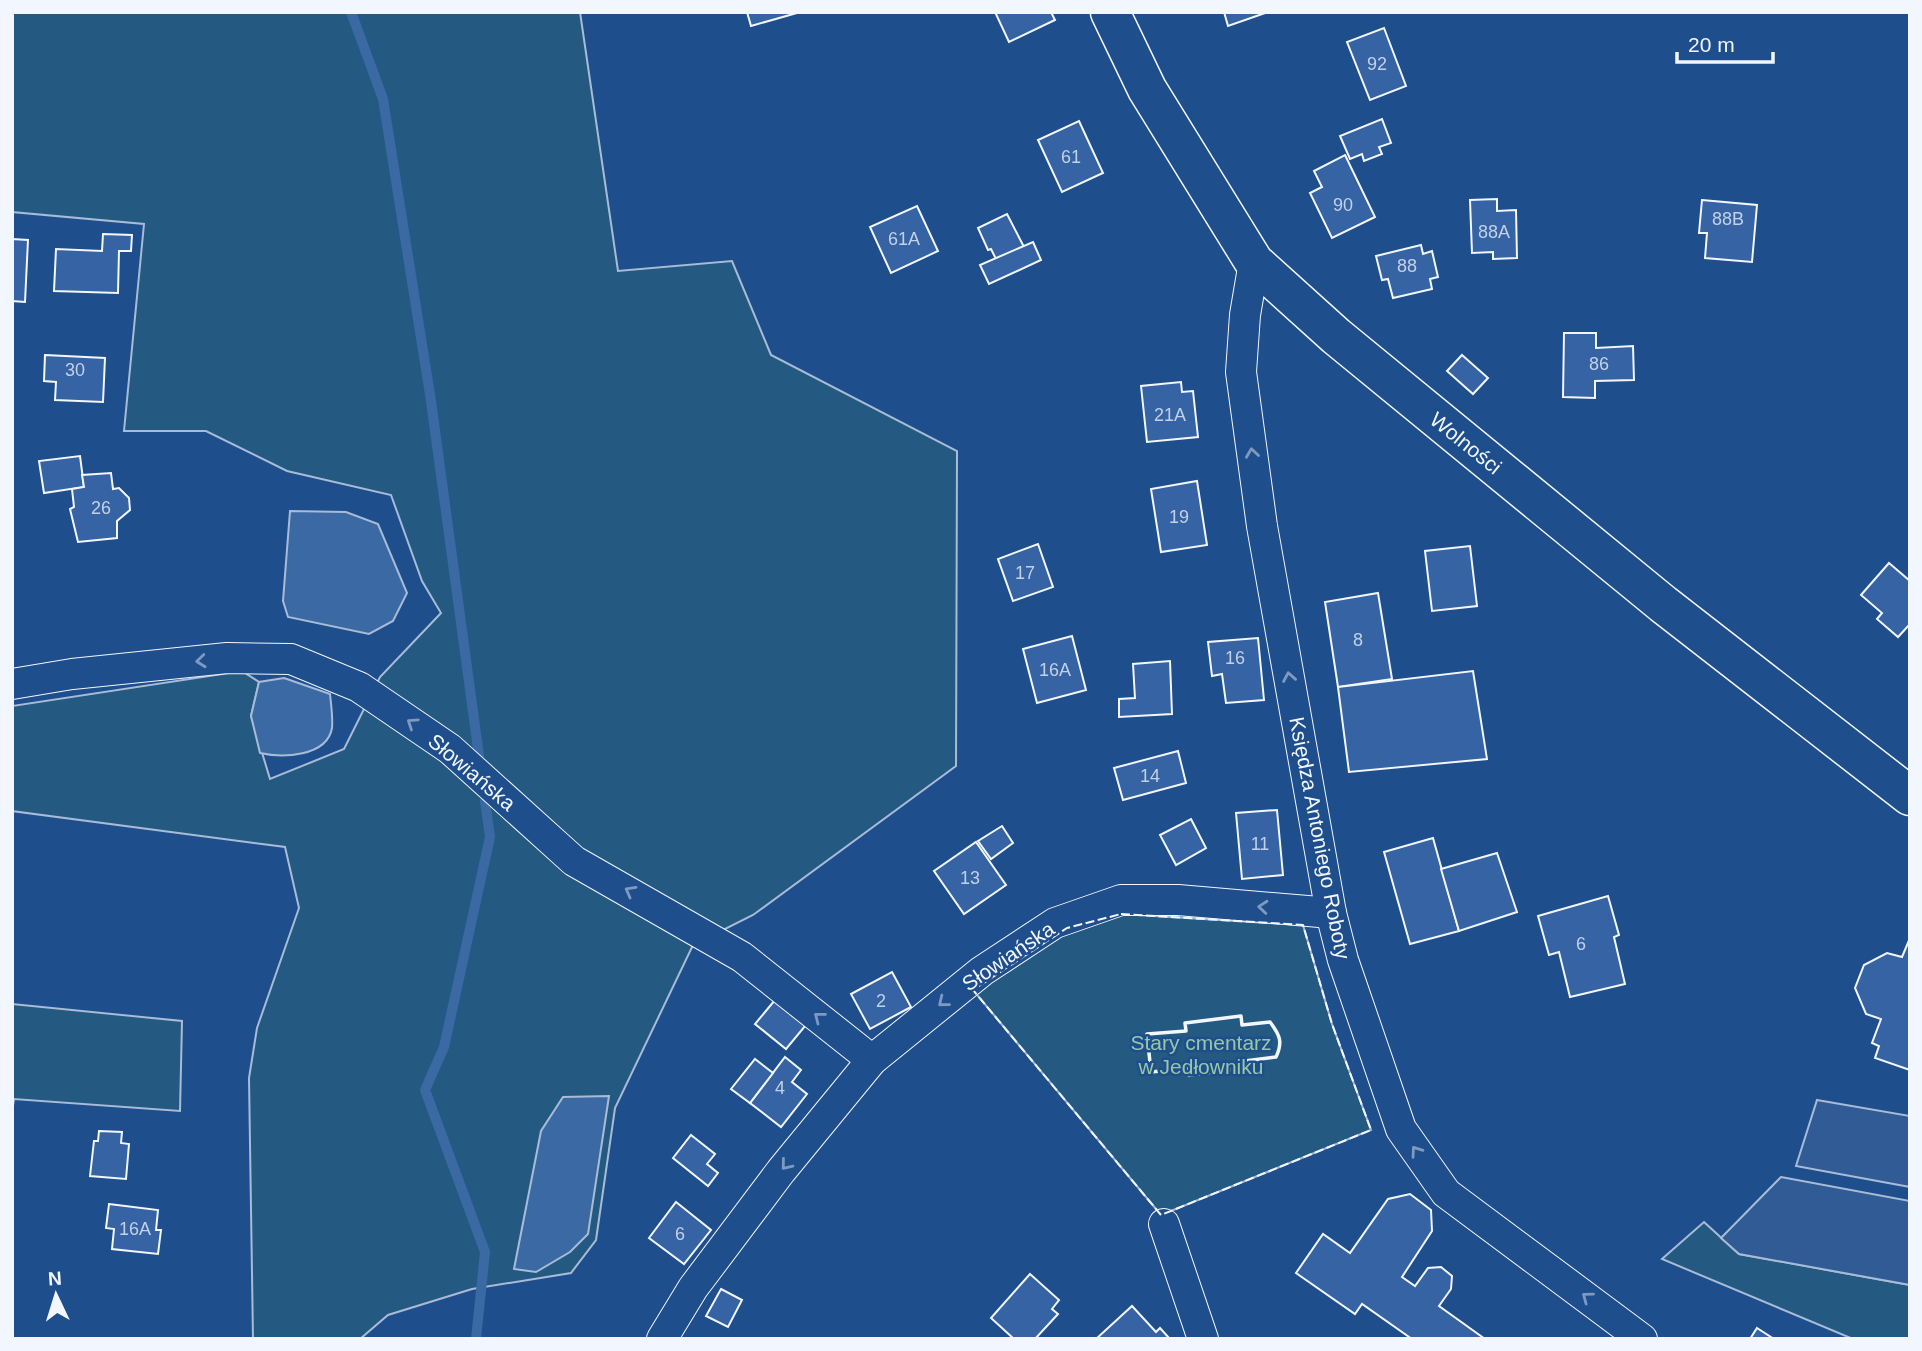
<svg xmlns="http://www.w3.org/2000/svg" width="1922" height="1351" viewBox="0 0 1922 1351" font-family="Helvetica,sans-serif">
	<rect width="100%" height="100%" fill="#1f4e8c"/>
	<g fill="#245a82" stroke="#a8bbd7" stroke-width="2">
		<polygon points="12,12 580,12 618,271 732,261 771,355 957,451 956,766 753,915 693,945 615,1108 596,1240 571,1273 472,1289 388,1315 360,1339 253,1339 249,1078 257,1028 299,908 285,847 12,811 12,706 242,671 259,682 251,716 270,779 344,749 380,677 441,613 422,581 391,495 287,471 206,431 124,431 144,224 12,212"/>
		<polygon points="1121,914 1303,925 1332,1024 1371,1130 1161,1215 973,990 1067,928"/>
		<polygon points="12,1004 182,1021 180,1111 14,1099 12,1112"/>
		<polygon points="1704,1222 1739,1254 1910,1285 1910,1339 1853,1339 1662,1259"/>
	</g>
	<g fill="#305b95" stroke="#a8bbd7" stroke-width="2">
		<polygon points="1817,1100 1910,1116 1910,1187 1796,1166"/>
		<polygon points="1781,1177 1910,1201 1910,1285 1739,1254 1721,1238"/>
	</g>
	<g fill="#3b69a3" stroke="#a8bbd7" stroke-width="2">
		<polygon points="290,511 346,512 378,524 407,593 393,621 369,634 288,617 283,601"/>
		<path d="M284 678 330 694C331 704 333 717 332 728 327 757 282 758 260 753L251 716 259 682Z"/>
		<polygon points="609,1096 588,1234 570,1252 536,1272 514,1269 541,1131 563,1097"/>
	</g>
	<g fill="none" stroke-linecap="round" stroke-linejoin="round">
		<g stroke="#3b69a3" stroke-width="10">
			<polyline points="351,12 383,99 431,401 479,756"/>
			<polyline points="476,1339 485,1252 425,1090 444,1047 490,837 485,801"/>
		</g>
	</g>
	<g fill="#3563a3" stroke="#f2f6ff" stroke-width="2">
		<polygon points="747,12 797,12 797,13 751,26"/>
		<polygon points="995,12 1051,12 1055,20 1009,42"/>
		<polygon points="1224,12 1268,12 1228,26"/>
		<polygon points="1384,28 1406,86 1370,100 1347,42"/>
		<polygon points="1382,119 1391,143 1379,147 1382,154 1364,161 1362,154 1350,159 1340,136"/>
		<polygon points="1079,121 1103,173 1062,192 1038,140"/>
		<polygon points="1345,155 1375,217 1332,238 1310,193 1322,187 1314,171"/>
		<polygon points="1497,199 1497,211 1516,210 1517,258 1493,259 1493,252 1472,253 1470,200"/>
		<polygon points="1702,200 1757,205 1752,262 1705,258 1707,233 1699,233"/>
		<polygon points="917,206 938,251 891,273 870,227"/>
		<polygon points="1007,214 1024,247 996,259 991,249 988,250 978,228"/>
		<polygon points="103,234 132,235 131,251 119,251 118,293 54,291 56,249 102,251"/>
		<polygon points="12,239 28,240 25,302 12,301"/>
		<polygon points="1033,242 1041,260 989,284 980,265"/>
		<polygon points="1421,245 1423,254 1432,251 1438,277 1430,279 1432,289 1393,298 1388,279 1382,280 1376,256"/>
		<polygon points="1564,333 1596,333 1596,348 1633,346 1634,380 1595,381 1595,398 1563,397"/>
		<polygon points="45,355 105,358 103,402 55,400 56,382 44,381"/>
		<polygon points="1462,355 1488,378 1473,394 1447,371"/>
		<polygon points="1181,382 1182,392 1193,391 1198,437 1147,442 1141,386"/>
		<polygon points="80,456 84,487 44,493 39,461"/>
		<polygon points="111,473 113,489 119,488 129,498 130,510 117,521 117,538 78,542 70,509 74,507 72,489 84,487 82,475"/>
		<polygon points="1197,481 1207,545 1161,552 1151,489"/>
		<polygon points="1038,544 1053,587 1013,601 998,559"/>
		<polygon points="1470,546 1477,606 1432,611 1425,551"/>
		<polygon points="1889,563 1910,581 1910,624 1898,637 1877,619 1882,613 1861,595"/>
		<polygon points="1378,593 1392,679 1338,687 1325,602"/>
		<polygon points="1072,636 1086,690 1037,703 1023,649"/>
		<polygon points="1258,638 1264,700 1226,703 1222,674 1212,676 1208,642"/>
		<polygon points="1170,661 1172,714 1119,717 1119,699 1135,698 1133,664"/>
		<polygon points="1473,671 1487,759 1349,772 1338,687"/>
		<polygon points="1178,751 1186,783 1123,800 1114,768"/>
		<polygon points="1277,810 1283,875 1242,879 1236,813"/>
		<polygon points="1191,819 1206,848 1176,865 1160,835"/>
		<polygon points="1002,826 1013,843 991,859 978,841"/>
		<polygon points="1433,838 1459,931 1410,944 1384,852"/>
		<polygon points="976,842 1006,885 964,914 934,871"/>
		<polygon points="1497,853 1517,912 1459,931 1441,869"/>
		<polygon points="1608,896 1619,935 1614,937 1625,984 1570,997 1559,952 1549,955 1538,916"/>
		<polygon points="1910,938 1910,1070 1875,1058 1879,1046 1872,1043 1881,1019 1866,1014 1855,988 1864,965 1887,953 1902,957"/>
		<polygon points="892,972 911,1007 870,1029 851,994"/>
		<polygon points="775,1000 806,1025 786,1049 755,1024"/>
		<polygon points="785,1057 801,1070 792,1082 807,1094 781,1127 750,1103"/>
		<polygon points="755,1059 773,1073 750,1103 731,1089"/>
		<polygon points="99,1131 122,1132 121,1143 129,1144 126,1179 90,1176 94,1141 98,1141"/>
		<polygon points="691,1135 715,1154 707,1164 718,1173 708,1186 673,1158"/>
		<polygon points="1410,1194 1431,1210 1432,1231 1402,1277 1415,1286 1428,1268 1441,1267 1452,1276 1451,1289 1439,1306 1485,1339 1412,1339 1362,1304 1355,1314 1296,1273 1323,1234 1350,1253 1388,1199"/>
		<polygon points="676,1202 711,1230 684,1264 649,1238"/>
		<polygon points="109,1204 158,1210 156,1230 161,1230 158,1254 112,1249 114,1229 106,1228"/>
		<polygon points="1030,1274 1059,1300 1052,1309 1058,1314 1035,1339 1014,1339 991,1318"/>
		<polygon points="721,1289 742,1300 728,1327 706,1316"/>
		<polygon points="1132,1306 1156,1332 1160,1328 1170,1339 1096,1339"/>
		<polygon points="1757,1328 1774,1339 1750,1339"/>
	</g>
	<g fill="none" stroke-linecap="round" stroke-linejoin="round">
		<defs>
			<g id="street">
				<polyline points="1254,262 1245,315 1241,372 1262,526 1331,913 1343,960 1401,1129 1446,1193 1642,1339"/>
				<polyline points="12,684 72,674 227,658 291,659 359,687 450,749 574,861 742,957 872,1060"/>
				<polyline points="1164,1224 1203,1339"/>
				<polyline points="662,1339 693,1288 781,1171 872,1060 982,971 1055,923 1121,900 1178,900 1331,913"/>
			</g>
			<polyline id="secondary" points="1110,12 1147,89 1254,262 1336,336 1663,604 1910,796"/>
		</defs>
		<use href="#street" stroke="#f2f6ff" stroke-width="32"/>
		<use href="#secondary" stroke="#f2f6ff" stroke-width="41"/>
		<use href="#street" stroke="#1f4e8c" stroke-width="30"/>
		<use href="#secondary" stroke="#1f4e8c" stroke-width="38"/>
		<polygon stroke="#f2f6ff" stroke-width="2" stroke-dasharray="9 3.5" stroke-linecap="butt" points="1121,914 1303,925 1332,1024 1371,1130 1161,1215 973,990 1067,928"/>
		<path stroke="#f2f6ff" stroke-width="3.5" d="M1241 1016 1242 1025 1270 1022C1280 1035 1283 1042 1276 1057L1245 1061V1068L1189 1075V1068L1151 1072 1147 1034 1186 1031 1185 1023Z"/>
	</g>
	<defs><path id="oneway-chevron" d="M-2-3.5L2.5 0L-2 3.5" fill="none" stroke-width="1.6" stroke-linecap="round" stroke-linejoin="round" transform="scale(1.75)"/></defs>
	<g stroke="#7e9ac0">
		<use href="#oneway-chevron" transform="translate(1252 453) rotate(-98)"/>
		<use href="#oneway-chevron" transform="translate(201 661) rotate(174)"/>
		<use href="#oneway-chevron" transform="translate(1289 677) rotate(-100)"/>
		<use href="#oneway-chevron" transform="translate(412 723) rotate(-146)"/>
		<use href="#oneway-chevron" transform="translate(630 891) rotate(-151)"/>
		<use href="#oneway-chevron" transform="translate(1263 907) rotate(-175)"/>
		<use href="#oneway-chevron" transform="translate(943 1002) rotate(141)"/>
		<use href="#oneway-chevron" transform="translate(819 1017) rotate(-142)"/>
		<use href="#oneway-chevron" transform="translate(1416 1151) rotate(-125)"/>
		<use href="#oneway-chevron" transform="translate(786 1165) rotate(129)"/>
		<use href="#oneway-chevron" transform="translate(1587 1297) rotate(-143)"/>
	</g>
	<g text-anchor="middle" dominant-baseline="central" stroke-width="5" stroke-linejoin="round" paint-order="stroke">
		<g font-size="18" fill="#c3d1e8">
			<text x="1377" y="64">92</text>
			<text x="1071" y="157">61</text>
			<text x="1343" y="205">90</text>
			<text x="1728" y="219">88B</text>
			<text x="1494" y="232">88A</text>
			<text x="904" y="239">61A</text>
			<text x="1407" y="266">88</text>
			<text x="1599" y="364">86</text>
			<text x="75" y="370">30</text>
			<text x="1170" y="415">21A</text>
			<text x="101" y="508">26</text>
			<text x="1179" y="517">19</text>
			<text x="1025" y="573">17</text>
			<text x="1358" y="640">8</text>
			<text x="1235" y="658">16</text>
			<text x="1055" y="670">16A</text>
			<text x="1150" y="776">14</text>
			<text x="1260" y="844">11</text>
			<text x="970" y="878">13</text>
			<text x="1581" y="944">6</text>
			<text x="881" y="1001">2</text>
			<text x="780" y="1088">4</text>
			<text x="135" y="1229">16A</text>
			<text x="680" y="1234">6</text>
		</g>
		<g font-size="21" fill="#f2f6ff" stroke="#1f4e8c">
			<text transform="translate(1466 443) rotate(39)">Wolności</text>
			<text transform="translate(472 772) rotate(40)">Słowiańska</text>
			<text transform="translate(1320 838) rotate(79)">Księdza Antoniego Roboty</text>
			<text transform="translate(1008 956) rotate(-34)">Słowiańska</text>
		</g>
		<g font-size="21" fill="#97c8a6" stroke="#1f4e8c">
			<text x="1201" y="1042">Stary cmentarz<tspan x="1201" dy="24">w Jedłowniku</tspan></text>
		</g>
	</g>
	<rect width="1922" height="1351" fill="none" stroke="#f2f6ff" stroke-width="28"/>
	<g transform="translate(56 1295) rotate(356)" stroke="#1f4e8c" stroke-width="5" paint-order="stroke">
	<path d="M0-5L12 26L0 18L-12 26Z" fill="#f2f6ff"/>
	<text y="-10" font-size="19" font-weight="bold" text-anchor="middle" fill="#f2f6ff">N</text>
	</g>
	<path d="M1677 52v10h96v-10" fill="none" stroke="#f2f6ff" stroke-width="3.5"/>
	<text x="1688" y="52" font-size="21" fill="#f2f6ff" stroke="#1f4e8c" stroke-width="5" paint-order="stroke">20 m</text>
</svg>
